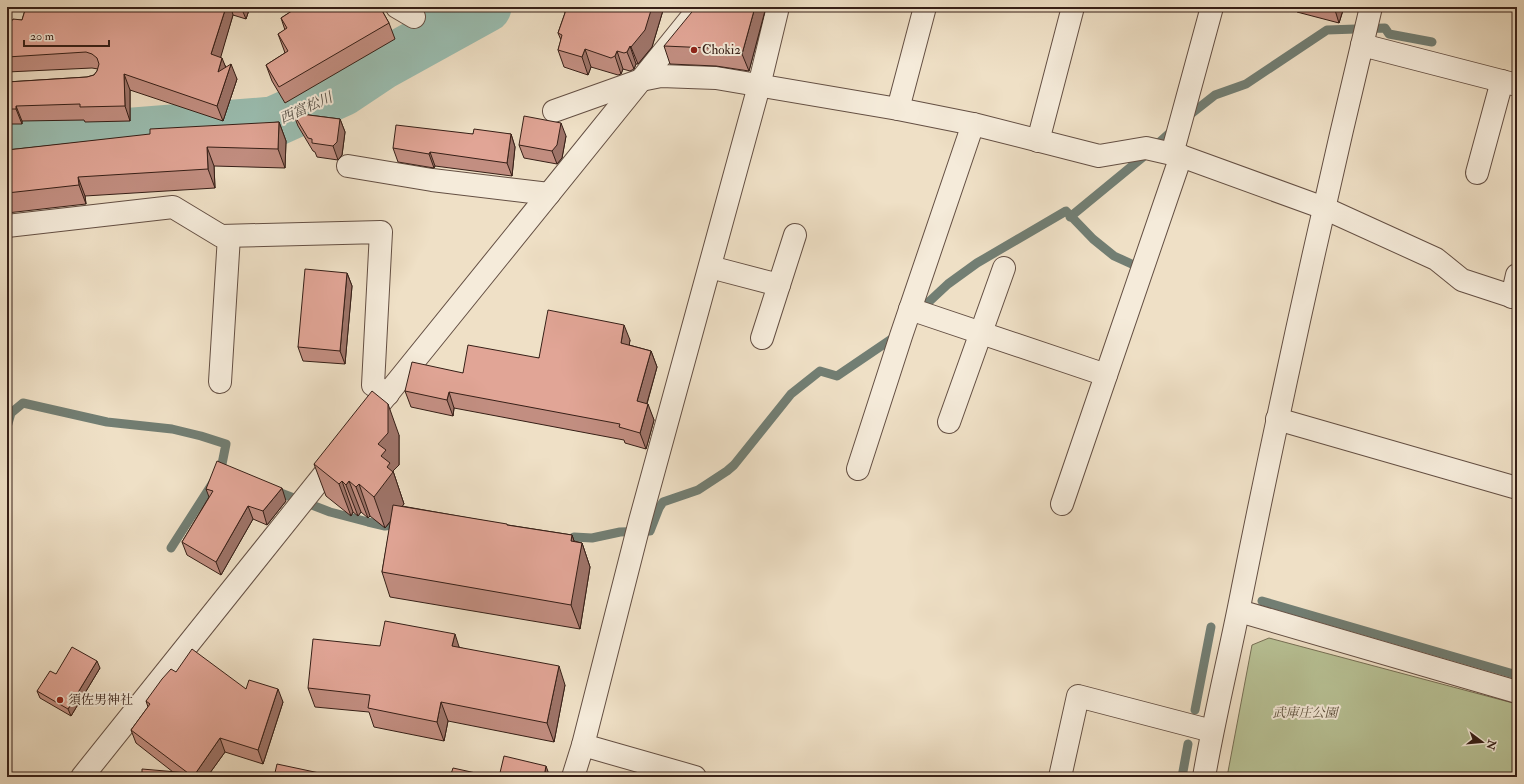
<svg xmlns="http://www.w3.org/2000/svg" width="1524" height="784" viewBox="0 0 1524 784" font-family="'IM FELL Double Pica','Noto Serif JP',serif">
	<rect width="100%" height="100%" fill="#efe0c6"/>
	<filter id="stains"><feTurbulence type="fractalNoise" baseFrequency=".005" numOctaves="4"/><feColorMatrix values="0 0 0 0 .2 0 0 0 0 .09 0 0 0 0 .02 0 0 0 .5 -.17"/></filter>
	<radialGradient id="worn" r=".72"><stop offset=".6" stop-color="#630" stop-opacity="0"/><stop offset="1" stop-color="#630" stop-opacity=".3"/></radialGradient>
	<polygon fill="#b8c296" stroke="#777056" points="1269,638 1513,703 1517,710 1517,766 1516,777 1227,777 1252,645"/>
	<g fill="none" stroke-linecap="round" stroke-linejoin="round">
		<g stroke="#727e73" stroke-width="9">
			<polyline points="1187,117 1215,95 1246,84 1327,30 1385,28 1389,34 1432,42"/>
			<polyline points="1070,217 1143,157 1174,129"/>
			<polyline points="919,311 948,284 977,263 1066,211 1093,239 1114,256 1136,266"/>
			<polyline points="7,427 11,413 23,403 107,422 172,429 201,436 226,444 221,469 226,472"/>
			<polyline points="273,490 330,512 368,522 385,526 401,524"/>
			<polyline points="562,542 565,543 574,537 592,538 620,532 650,531 659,508 663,502 698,490 727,471 734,465 791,394 820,371 837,376 893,338 897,333"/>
			<polyline points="171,548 214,481"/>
			<polyline points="1262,601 1517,675"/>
			<polyline points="1195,710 1211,627"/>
			<polyline points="1182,777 1188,744"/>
		</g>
		<polyline stroke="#9abdb0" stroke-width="51" points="7,143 273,122 342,91 381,65 486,7"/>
		<defs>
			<g id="minor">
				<polyline points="397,7 414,17"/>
				<polyline points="1362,45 1517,85"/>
				<polyline points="898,109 925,7"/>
				<polyline points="554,111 641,80 661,76 716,78 898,109 973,124 1099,156 1146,148 1181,156 1324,208 1436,259 1462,280 1517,298"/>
				<polyline points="1038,141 1073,7"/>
				<polyline points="1172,154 1212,7"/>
				<polyline points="348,166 432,180 549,194"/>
				<polyline points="1477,173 1502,81"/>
				<polyline points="7,226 173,207 221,236 381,232 373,385 388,394"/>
				<polyline points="710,267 779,285"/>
				<polyline points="1512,297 1517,275"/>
				<polyline points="910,309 1106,375"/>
				<polyline points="762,338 795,235"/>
				<polyline points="220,382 229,236"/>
				<polyline points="1277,419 1517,488"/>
				<polyline points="949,422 1004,268"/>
				<polyline points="364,423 700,7"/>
				<polyline points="858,469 901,336 973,124"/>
				<polyline points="1062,504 1181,156"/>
				<polyline points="1239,611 1517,692"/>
				<polyline points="583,745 695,777"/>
				<polyline points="82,777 338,457"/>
				<polyline points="573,777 583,745 640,521 759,86 778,7"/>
				<polyline points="1060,777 1078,696 1212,731"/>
				<path d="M1204 777C1215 713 1231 650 1243 587 1282 393 1325 199 1371 7"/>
			</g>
		</defs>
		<use href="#minor" stroke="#644f43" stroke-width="24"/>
		<use href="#minor" stroke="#f5ebda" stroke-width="22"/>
	</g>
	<g fill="#c28e81" stroke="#361f17">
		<polygon points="26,7 250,7 246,19 233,15 220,57 226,67 237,79 223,121 130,90 130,121 85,122 84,120 22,121 22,124 7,124 7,82 87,77 94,75 97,71 98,69 92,68 7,72 7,20 22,20"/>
		<polygon points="298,7 380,7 389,23 395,39 285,103 272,81 266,65 285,53 284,50 278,34 285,30 281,18"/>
		<polygon points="565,7 664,7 652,47 638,64 636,64 634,69 630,71 623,69 621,74 618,75 591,67 588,75 564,67 558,50 561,40 558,33 565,13 564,10"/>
		<polygon points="766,7 749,71 716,66 670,64 664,46"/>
		<polygon points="1295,7 1344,7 1339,23 1297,12"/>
		<polygon points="293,113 340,119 345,132 342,155 338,160 317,157 315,152 313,151 298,126"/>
		<polygon points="279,122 286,141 285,168 214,166 215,188 85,196 86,204 7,213 7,150"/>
		<polygon points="473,134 511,134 515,147 512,176 435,166 434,168 398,162 393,148"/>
		<polygon points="566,136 562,158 557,164 524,158 519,145"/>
		<polygon points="347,273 352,286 345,364 303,361 298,347"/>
		<polygon points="630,340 629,345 651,351 657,367 647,404 654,420 646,449 625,443 624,440 454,408 453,416 411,407 405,391 463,373"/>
		<polygon points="399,435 399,465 393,471 404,504 402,506 508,525 572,535 574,541 582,543 590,567 580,629 390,597 382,572 391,521 385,528 370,516 368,518 361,512 358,516 353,512 351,516 326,496 314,464"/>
		<polygon points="206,489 286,501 267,525 253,519 221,575 187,555 182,542 209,497"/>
		<polygon points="380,646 459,647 565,685 554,742 448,721 444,741 374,727 369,712 315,707 308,688"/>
		<polygon points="100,668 71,716 40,698 37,691 56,674"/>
		<polygon points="176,672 246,689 283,702 263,764 225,752 207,777 142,777 173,772 136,743 131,730 148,707 146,701"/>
	</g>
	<g fill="#9e7469" stroke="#361f17">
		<polygon points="226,7 231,7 233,15 217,70 211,54"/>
		<polygon points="241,7 250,7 246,19"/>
		<polygon points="652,7 664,7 652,47 638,64 631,47"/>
		<polygon points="755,7 766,7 749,71 742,54"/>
		<polygon points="1335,7 1344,7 1339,23 1335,10"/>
		<polygon points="630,46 636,64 634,69 627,52"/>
		<polygon points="585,49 591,67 588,75 582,57"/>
		<polygon points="617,51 623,69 621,74 615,56"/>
		<polygon points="222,58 228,73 218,72"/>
		<polygon points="231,64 237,79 223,121 217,106"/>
		<polygon points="124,74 130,90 130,121 125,106"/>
		<polygon points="16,106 22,121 22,124 16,109"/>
		<polygon points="340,119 345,132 342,155 338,160 333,146"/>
		<polygon points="279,122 286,141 285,168 278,149"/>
		<polygon points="561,123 566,136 562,158 557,164 552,151"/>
		<polygon points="511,134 515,147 512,176 507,163"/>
		<polygon points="207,147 214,166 215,188 208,169"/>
		<polygon points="430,152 435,166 434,168 429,154"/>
		<polygon points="78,177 85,196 86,204 79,185"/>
		<polygon points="347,273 352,286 345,364 340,351"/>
		<polygon points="624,325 630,340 627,359 621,343"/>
		<polygon points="651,351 657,367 643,417 637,401"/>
		<polygon points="449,392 454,408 453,416 447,400"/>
		<polygon points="388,404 399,435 399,465 393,471 404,504 385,528 374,497 381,456 378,444"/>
		<polygon points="648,404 654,420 646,449 640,433"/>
		<polygon points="342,481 353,512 351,516 339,484"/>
		<polygon points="349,481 361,512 358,516 346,485"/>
		<polygon points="359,484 370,516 368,518 356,487"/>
		<polygon points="282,488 286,501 267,525 263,511"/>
		<polygon points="248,506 253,519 221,575 216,562"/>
		<polygon points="572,535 579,556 582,543 590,567 580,629 571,605 571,541"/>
		<polygon points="455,634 461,653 452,646"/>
		<polygon points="97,661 100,668 71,716 68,709"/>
		<polygon points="559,666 565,685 554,742 547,723"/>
		<polygon points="278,689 283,702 263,764 258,750"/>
		<polygon points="441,702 448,721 444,741 437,722"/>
		<polygon points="220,738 225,752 207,777 193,777"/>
		<polygon points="546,766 550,777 544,777"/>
		<polygon points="189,773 191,777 186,777"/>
	</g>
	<g fill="#e1a596" stroke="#361f17">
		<polygon points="26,7 226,7 211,54 222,58 218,72 231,64 217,106 124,74 125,106 80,107 80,104 16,106 16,109 7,109 7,82 87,77 94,75 97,71 99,64 97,58 92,54 86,52 7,57 7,20 13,20 13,19 22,20"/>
		<polygon points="298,7 380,7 389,23 279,87 266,65 288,51 278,34 287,28 281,18"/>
		<polygon points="565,7 652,7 645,30 631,47 630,46 627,52 624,53 617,51 615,56 611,58 585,49 582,57 558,50 562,35 558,33 566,10 564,10"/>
		<polygon points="696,7 755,7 742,54 710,48 664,46"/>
		<polygon points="1324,7 1335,7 1335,10"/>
		<polygon points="293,113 340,119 337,142 333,146 312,143 312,139 308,138"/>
		<polygon points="524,116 561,123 557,145 552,151 519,145"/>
		<polygon points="279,122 278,149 207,147 208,169 78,177 79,185 7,193 7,150 150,134 150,129"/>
		<polygon points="396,125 473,134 474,129 511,134 507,163 430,152 429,154 393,148"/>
		<polygon points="305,269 347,273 340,351 298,347"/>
		<polygon points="548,310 624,325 621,343 651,351 637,401 648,404 640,433 619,427 620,424 449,392 447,400 405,391 412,362 463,373 468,345 539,358"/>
		<polygon points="372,391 388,404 388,433 378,444 386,450 381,456 390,463 387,467 393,472 374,497 359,484 356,487 349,481 346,485 342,481 339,484 314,464"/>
		<polygon points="217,461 282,488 263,511 248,506 216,562 182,542 213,491 206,489"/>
		<polygon points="393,505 507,524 507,525 572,535 571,541 582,543 571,605 382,572"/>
		<polygon points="385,621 455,634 452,646 559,666 547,723 441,702 437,722 368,708 370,695 308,688 313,639 380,646"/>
		<polygon points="72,647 97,661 68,709 37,691 50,671 56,674"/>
		<polygon points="192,649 246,689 249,680 278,689 258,750 220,738 193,777 189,773 188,773 131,730 150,704 146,701 162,679 171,669 176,672"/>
		<polygon points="504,756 546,766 544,777 499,777"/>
		<polygon points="277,764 324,774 324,777 274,777"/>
		<polygon points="453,768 494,777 450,777"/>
		<polygon points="142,769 189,773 186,777 142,777"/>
	</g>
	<g fill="#8f2418" stroke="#f5ebda" stroke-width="1.5">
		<circle cx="694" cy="50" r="4"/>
		<circle cx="60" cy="700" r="4"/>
	</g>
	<g text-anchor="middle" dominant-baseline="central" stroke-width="4" stroke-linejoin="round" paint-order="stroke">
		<g font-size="13" fill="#361f17" stroke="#f5ebda" text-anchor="start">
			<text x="702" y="50">Choki2</text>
			<text x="68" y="700">須佐男神社</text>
		</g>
		<g font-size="13" font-style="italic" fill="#5d503d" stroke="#f5ebda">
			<text x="1305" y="713">武庫庄公園</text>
		</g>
		<g font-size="14" font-style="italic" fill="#544e45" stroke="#f5ebda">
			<text transform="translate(306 108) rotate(-24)">西富松川</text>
		</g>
	</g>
	<rect width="1524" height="784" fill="none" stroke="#efe0c6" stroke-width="24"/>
	<rect x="8" y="8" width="1508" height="768" fill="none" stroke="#361f17" stroke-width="2"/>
	<rect x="12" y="12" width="1500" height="760" fill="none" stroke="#361f17"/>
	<g transform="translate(1482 742) rotate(106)" stroke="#f5ebda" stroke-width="3" paint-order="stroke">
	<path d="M0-3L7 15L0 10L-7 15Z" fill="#361f17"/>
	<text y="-6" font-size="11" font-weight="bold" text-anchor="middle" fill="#361f17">N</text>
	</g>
	<path d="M24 40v6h85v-6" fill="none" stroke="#361f17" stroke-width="2"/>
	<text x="30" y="40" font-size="12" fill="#361f17" stroke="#f5ebda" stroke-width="3" paint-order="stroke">20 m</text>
	<rect width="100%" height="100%" filter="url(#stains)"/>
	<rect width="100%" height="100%" fill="url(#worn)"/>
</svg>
